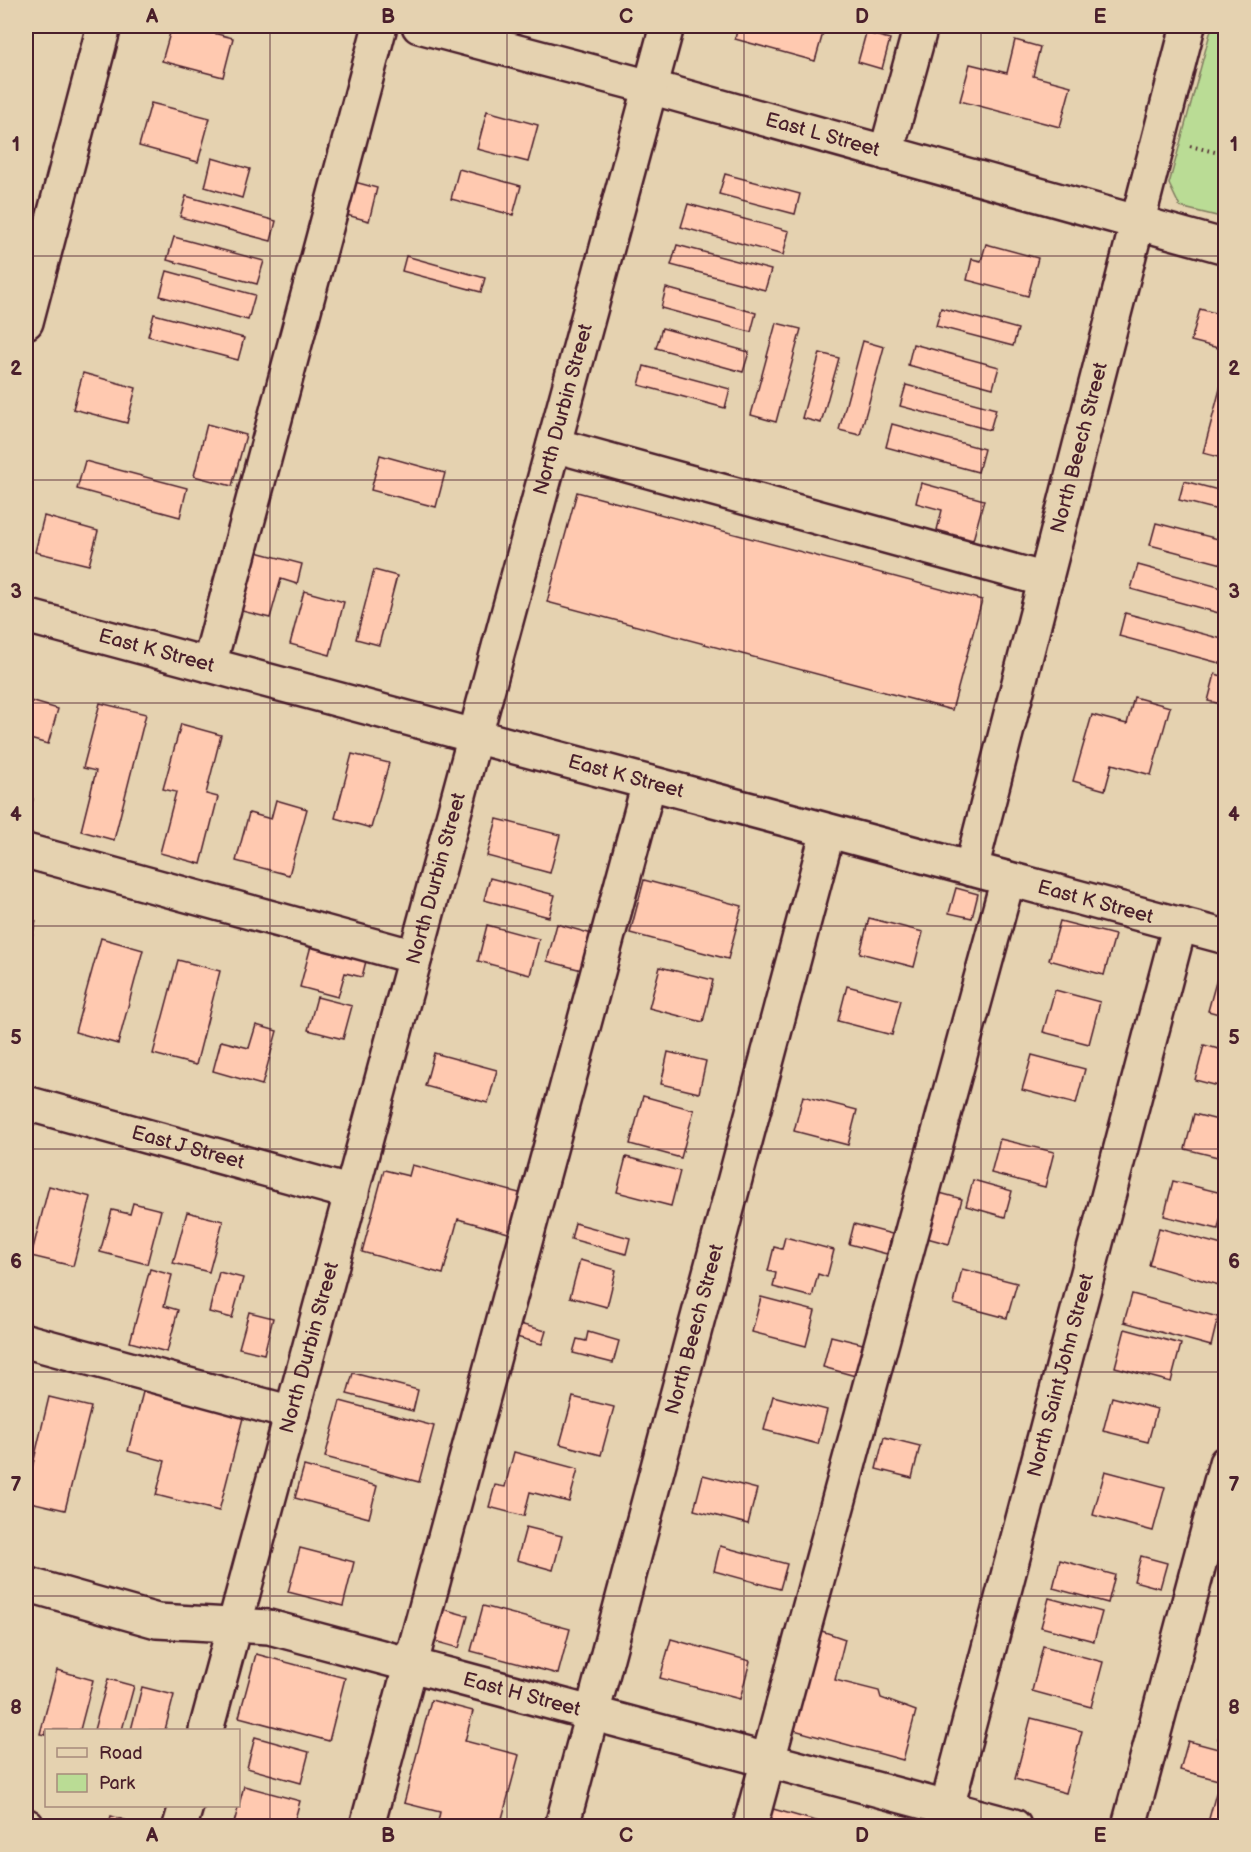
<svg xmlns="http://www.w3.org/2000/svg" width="1251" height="1852" viewBox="0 0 1251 1852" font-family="'Balsamiq Sans',sans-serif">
	<rect width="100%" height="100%" fill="#e5d2b0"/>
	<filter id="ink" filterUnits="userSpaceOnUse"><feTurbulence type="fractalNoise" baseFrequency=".0167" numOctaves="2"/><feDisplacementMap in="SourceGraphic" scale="12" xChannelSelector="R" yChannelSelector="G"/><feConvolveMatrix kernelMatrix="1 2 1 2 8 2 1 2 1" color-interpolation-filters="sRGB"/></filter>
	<g filter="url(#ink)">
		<polygon fill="#badc95" stroke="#827e60" stroke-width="1.5" points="1212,26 1225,26 1225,218 1180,207 1169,184"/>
		<g fill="#ffc9b0" stroke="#4a1f2b" stroke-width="1.5">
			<polygon points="172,26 186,26 233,38 223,77 162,61"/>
			<polygon points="738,26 825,26 815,61 735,39"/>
			<polygon points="866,33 890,39 882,69 858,62"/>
			<polygon points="1015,40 1040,47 1033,76 1071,86 1060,127 960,101 970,64 1007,73"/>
			<polygon points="151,103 210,118 198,162 139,146"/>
			<polygon points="487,111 538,125 528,162 477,149"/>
			<polygon points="212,158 250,169 242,198 205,187"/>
			<polygon points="459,169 521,186 513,215 451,199"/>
			<polygon points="725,174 800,194 795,214 719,194"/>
			<polygon points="351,181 377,188 369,221 343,214"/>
			<polygon points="186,196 276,221 271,241 180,217"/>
			<polygon points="688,204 789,231 783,255 681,227"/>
			<polygon points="174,237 264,261 257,284 167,260"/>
			<polygon points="986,244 1038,258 1028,296 967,280 972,259 981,261"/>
			<polygon points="677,245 771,270 765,290 671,265"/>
			<polygon points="406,256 485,278 481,292 402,271"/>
			<polygon points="167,271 255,295 248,320 160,296"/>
			<polygon points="666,288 756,313 751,332 661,308"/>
			<polygon points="941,308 1018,329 1013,346 936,326"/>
			<polygon points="1200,309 1226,316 1226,350 1191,341"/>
			<polygon points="154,314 244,338 238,360 148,336"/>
			<polygon points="776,323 801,329 776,422 751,415"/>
			<polygon points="662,328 749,352 743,372 656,348"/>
			<polygon points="863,341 884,347 860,435 839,430"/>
			<polygon points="913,344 999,367 993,388 908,365"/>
			<polygon points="820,353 839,358 821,423 802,418"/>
			<polygon points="644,366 730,389 725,408 639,385"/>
			<polygon points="83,373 136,388 127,423 73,409"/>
			<polygon points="906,385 996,409 990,430 900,406"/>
			<polygon points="1221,385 1226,386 1226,459 1203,453"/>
			<polygon points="207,424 246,435 232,486 194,476"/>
			<polygon points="892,424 984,449 978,472 886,447"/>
			<polygon points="380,455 445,473 436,507 371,490"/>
			<polygon points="85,461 187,488 180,517 77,489"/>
			<polygon points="1184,481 1226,492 1226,512 1179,500"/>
			<polygon points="921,483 984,500 973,540 937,530 942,510 916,503"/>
			<polygon points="577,492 982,600 952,710 547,602"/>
			<polygon points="44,516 98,531 89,565 35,552"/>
			<polygon points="1156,523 1226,541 1226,565 1150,545"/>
			<polygon points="249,550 302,564 297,584 281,579 270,618 234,609"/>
			<polygon points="1138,565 1226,589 1226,615 1131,589"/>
			<polygon points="374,570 397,576 379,645 356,639"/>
			<polygon points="304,591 344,602 330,655 290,644"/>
			<polygon points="1125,613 1226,640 1226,653 1223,664 1119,636"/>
			<polygon points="1215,674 1226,677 1226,705 1208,701"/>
			<polygon points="1134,697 1170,707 1151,775 1112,764 1105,790 1073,781 1092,715 1127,724"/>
			<polygon points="27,700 58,709 48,744 26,738"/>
			<polygon points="100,703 146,714 114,840 81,831 96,771 83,768"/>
			<polygon points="181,724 221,735 206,794 218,797 201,864 160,853 176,792 163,789"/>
			<polygon points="352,754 389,763 371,828 335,818"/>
			<polygon points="26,797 33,799 26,828"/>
			<polygon points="276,800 307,809 289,875 236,861 249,813 271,819"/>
			<polygon points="497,819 560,835 550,873 487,856"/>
			<polygon points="490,878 555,895 549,917 484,900"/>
			<polygon points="644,880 742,906 728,959 630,933"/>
			<polygon points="956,888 978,894 972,918 949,913"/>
			<polygon points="26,918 36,921 26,959"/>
			<polygon points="869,918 923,932 914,967 860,953"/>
			<polygon points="1060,921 1115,935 1104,975 1049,960"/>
			<polygon points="557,924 592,934 582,970 547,961"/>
			<polygon points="487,925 539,939 530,975 478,961"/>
			<polygon points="101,938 143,950 118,1044 75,1032"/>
			<polygon points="312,942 367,957 362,977 345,973 338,997 300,987"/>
			<polygon points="178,960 220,971 196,1065 153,1054"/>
			<polygon points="660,967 713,980 703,1022 649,1008"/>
			<polygon points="1219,971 1226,972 1226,1016 1208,1011"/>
			<polygon points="847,986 901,1000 892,1035 838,1021"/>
			<polygon points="1055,990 1100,1002 1089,1044 1043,1032"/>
			<polygon points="317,997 352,1006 343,1039 308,1030"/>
			<polygon points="256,1025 277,1031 262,1085 213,1071 221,1041 249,1048"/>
			<polygon points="1204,1045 1226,1051 1226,1088 1195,1080"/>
			<polygon points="668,1052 706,1061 699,1093 661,1084"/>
			<polygon points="434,1053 497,1070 488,1103 425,1086"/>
			<polygon points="1032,1055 1085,1069 1076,1104 1022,1090"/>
			<polygon points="643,1096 694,1110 681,1158 630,1144"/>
			<polygon points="803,1096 857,1110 848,1145 794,1131"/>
			<polygon points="1194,1114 1226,1122 1226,1159 1185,1149"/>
			<polygon points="1000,1139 1054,1152 1045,1187 991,1173"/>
			<polygon points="626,1157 680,1171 671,1206 617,1192"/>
			<polygon points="412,1165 523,1194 512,1234 458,1219 443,1274 362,1252 384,1170 409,1176"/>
			<polygon points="973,1180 1012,1191 1005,1217 966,1206"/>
			<polygon points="1173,1181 1226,1194 1218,1229 1164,1216"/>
			<polygon points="49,1186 91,1197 73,1266 31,1256"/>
			<polygon points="936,1192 962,1199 949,1244 916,1235"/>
			<polygon points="133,1203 161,1210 147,1264 100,1252 112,1210 130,1214"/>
			<polygon points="187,1212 223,1221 209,1272 173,1263"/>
			<polygon points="575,1223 630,1238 626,1254 571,1239"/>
			<polygon points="854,1224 892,1234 887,1254 849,1244"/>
			<polygon points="1159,1228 1226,1246 1226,1287 1149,1265"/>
			<polygon points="785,1237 834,1250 827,1277 818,1274 812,1297 773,1287 776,1273 768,1271 774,1247 782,1249"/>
			<polygon points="580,1260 616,1270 607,1307 570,1297"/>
			<polygon points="150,1269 172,1275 164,1306 178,1310 167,1352 130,1342"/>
			<polygon points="962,1269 1017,1283 1007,1318 954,1304"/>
			<polygon points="219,1272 243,1278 232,1318 209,1312"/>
			<polygon points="1132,1294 1218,1317 1211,1346 1124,1322"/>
			<polygon points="761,1297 815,1311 806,1346 752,1332"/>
			<polygon points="249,1312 273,1318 264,1354 239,1348"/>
			<polygon points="512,1322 546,1331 542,1344 509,1335"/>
			<polygon points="1125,1329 1181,1344 1171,1382 1115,1367"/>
			<polygon points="588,1332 619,1341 613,1363 573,1353 577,1339 586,1341"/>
			<polygon points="831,1336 867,1345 859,1377 823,1367"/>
			<polygon points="353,1373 418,1390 413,1411 347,1394"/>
			<polygon points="145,1384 245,1410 219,1511 156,1495 165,1461 128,1451"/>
			<polygon points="773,1396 827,1410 818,1444 764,1430"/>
			<polygon points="49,1397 91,1407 65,1510 26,1501 26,1493"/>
			<polygon points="573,1397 614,1407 601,1455 560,1444"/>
			<polygon points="1112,1397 1157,1409 1148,1442 1103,1431"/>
			<polygon points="340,1401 434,1426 419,1482 325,1457"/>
			<polygon points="884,1437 920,1446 912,1478 876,1469"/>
			<polygon points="514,1452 578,1469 569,1502 530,1492 524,1516 489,1507 495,1485 505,1487"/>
			<polygon points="304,1466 377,1486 369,1518 295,1498"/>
			<polygon points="1105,1471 1165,1487 1153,1531 1093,1515"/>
			<polygon points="703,1475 757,1489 748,1524 694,1510"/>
			<polygon points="526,1527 562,1536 553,1570 517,1560"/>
			<polygon points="720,1546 787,1564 780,1589 714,1571"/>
			<polygon points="300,1548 354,1562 343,1606 288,1592"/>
			<polygon points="1141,1556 1167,1563 1160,1588 1134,1581"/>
			<polygon points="1060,1560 1115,1575 1108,1603 1053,1588"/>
			<polygon points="1049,1598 1102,1612 1094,1641 1041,1627"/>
			<polygon points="483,1606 570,1629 558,1674 471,1651"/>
			<polygon points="436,1607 468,1616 459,1648 427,1639"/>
			<polygon points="819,1630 845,1639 835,1680 879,1691 881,1698 916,1711 903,1760 794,1730 795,1698"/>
			<polygon points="671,1639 750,1661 740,1699 660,1678"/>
			<polygon points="1043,1646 1103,1662 1091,1707 1032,1691"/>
			<polygon points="256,1654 345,1678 329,1741 239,1717"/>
			<polygon points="57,1670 93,1680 80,1730 46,1730 46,1735 40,1734"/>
			<polygon points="108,1679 134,1686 122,1730 94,1730"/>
			<polygon points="142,1687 174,1695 165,1730 131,1730"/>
			<polygon points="431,1700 473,1711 465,1741 519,1755 500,1826 437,1826 440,1812 404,1803"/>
			<polygon points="1226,1710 1226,1741 1218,1739"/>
			<polygon points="1031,1718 1082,1731 1066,1793 1015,1779"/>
			<polygon points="255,1737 309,1752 301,1783 247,1768"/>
			<polygon points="1188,1741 1226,1751 1226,1782 1180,1770"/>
			<polygon points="244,1786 300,1801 293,1826 249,1826 234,1823"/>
			<polygon points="1216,1793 1226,1795 1226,1826 1207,1826"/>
			<polygon points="766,1807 823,1823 822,1826 761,1826"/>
			<polygon points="111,1816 131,1822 130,1826 108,1826"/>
		</g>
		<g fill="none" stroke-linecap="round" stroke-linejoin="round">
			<defs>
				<g id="minor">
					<path id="s1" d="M419 26 650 87 1226 247"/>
					<polyline points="886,153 921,26"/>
					<polyline points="26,322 104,26"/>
					<polyline points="554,445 1046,580"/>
					<path id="s2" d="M26 616 1226 937"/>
					<polyline points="209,665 380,26"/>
					<polyline points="26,851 415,957"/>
					<path id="s3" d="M971 869 1188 26"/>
					<path id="s4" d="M26 1103 352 1193"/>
					<polyline points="26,1341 292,1413"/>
					<path id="s5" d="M26 1584 157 1621 269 1627 1014 1826"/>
					<path id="s6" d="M206 1730 667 26"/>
					<polyline points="26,1826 27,1826"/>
					<polyline points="180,1826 186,1806"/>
					<polyline points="367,1826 649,783"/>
					<path id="s7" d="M562 1826 828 831"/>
					<polyline points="750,1826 1008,879"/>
					<path id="s8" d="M942 1826 1180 924"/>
					<polyline points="1129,1826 1226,1463"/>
				</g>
			</defs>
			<use href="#minor" stroke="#4a1f2b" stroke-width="38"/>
			<polyline stroke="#4a1f2b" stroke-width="4" stroke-dasharray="1.5 4.5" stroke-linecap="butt" points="1190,146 1223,154 1226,153"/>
			<use href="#minor" stroke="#e5d2b0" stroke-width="33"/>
		</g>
	</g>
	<path fill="none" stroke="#4a1f2b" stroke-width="1.5" stroke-opacity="0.55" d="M270 26V1826M507 26V1826M744 26V1826M981 26V1826M26 256H1226M26 480H1226M26 703H1226M26 926H1226M26 1149H1226M26 1372H1226M26 1596H1226"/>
	<g text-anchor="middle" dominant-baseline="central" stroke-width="4.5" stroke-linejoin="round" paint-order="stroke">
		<g font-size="20" fill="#4a1f2b" stroke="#e5d2b0">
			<text stroke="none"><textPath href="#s1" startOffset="418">East L Street</textPath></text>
			<text stroke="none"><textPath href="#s6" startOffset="1368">North Durbin Street</textPath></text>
			<text stroke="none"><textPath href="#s3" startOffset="435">North Beech Street</textPath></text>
			<text stroke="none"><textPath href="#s2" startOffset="135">East K Street</textPath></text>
			<text stroke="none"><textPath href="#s2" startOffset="621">East K Street</textPath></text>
			<text stroke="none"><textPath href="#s6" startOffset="882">North Durbin Street</textPath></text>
			<text stroke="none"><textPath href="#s2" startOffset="1107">East K Street</textPath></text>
			<text stroke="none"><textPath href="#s4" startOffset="168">East J Street</textPath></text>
			<text stroke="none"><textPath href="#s7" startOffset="514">North Beech Street</textPath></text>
			<text stroke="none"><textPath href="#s6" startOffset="396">North Durbin Street</textPath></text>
			<text stroke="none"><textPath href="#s8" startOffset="466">North Saint John Street</textPath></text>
			<text stroke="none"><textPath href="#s5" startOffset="510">East H Street</textPath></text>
		</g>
	</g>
	<rect width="1251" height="1852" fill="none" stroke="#e5d2b0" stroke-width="66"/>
	<rect x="45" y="1729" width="195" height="78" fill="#e5d2b0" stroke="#a78a7b" stroke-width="1.5"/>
	<rect x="57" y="1748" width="30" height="9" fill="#e5d2b0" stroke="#a78a7b" stroke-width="1.5"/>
	<text x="99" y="1759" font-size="18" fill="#4a1f2b">Road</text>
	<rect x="57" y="1774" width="30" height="18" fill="#badc95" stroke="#a78a7b" stroke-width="1.5"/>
	<text x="99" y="1789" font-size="18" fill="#4a1f2b">Park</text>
	<rect x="33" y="33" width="1185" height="1786" fill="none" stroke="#4a1f2b" stroke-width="2"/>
	<g font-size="20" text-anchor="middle" font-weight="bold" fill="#4a1f2b">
		<text x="152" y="23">A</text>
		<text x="388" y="23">B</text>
		<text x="626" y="23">C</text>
		<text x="862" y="23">D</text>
		<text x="1100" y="23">E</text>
		<text x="16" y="151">1</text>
		<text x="1234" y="151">1</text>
		<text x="16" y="375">2</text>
		<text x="1234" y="375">2</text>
		<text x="16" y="598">3</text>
		<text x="1234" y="598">3</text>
		<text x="16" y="821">4</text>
		<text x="1234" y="821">4</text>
		<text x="16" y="1044">5</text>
		<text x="1234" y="1044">5</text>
		<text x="16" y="1268">6</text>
		<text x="1234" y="1268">6</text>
		<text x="16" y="1491">7</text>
		<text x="1234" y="1491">7</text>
		<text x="16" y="1714">8</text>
		<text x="1234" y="1714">8</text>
		<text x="152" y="1842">A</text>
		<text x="388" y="1842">B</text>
		<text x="626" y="1842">C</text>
		<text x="862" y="1842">D</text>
		<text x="1100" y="1842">E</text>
	</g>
</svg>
